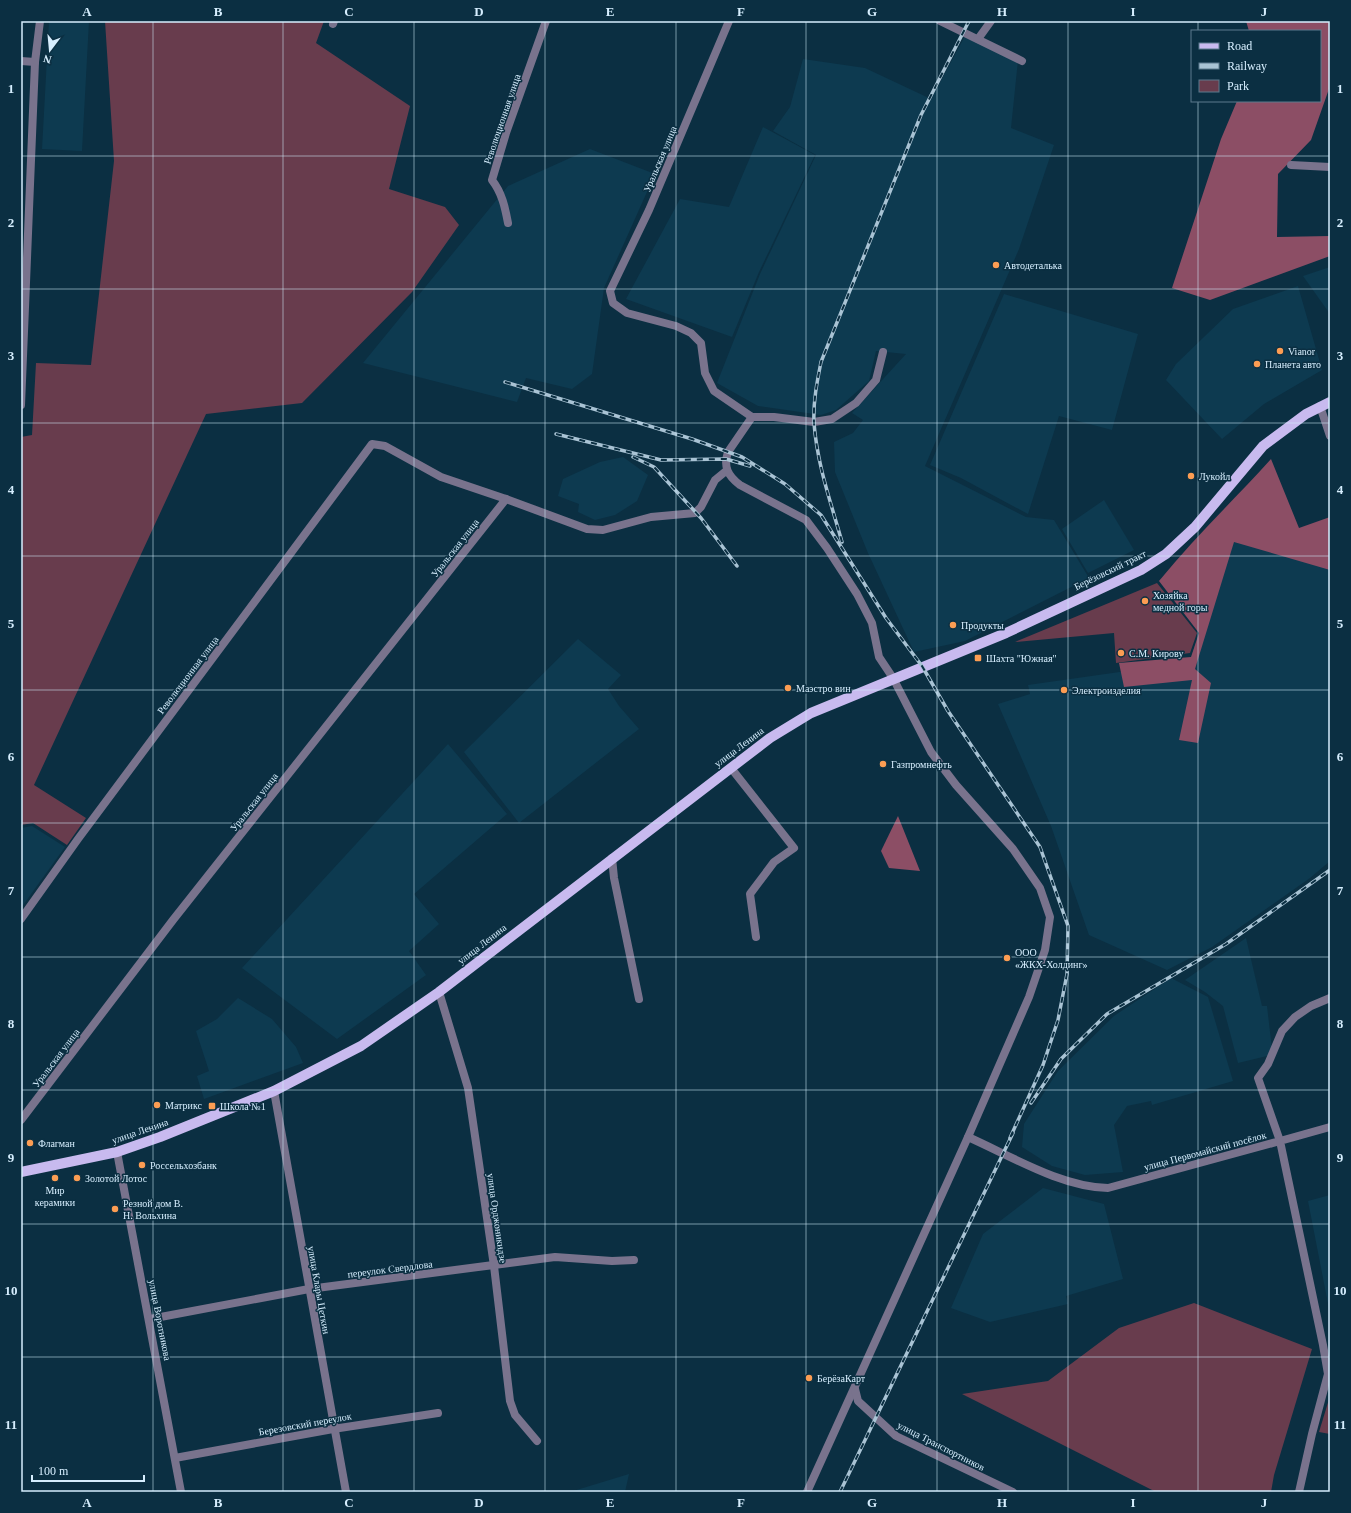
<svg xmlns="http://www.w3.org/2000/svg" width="1351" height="1513" viewBox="0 0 1351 1513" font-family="Georgia,serif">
	<rect width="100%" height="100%" fill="#0b2f42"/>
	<g fill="#0d3a50">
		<polygon points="49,21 89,21 82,151 42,149"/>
		<polygon points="965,36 1018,60 1011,128 1054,145 1019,249 925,466 1026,517 1054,520 1089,578 965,641 914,652 868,553 835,472 834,442 853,433 863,420 852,413 906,354 876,351 869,381 836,410 821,415 758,406 717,383 760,274 816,155 773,131 790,107 803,59 865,68 931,99"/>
		<polygon points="763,127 815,155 759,272 732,337 626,299 680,199 729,207"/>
		<polygon points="590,149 655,174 604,288 592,374 572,389 526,378 517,402 363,363 508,186"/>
		<polygon points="1330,267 1330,314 1303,276"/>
		<polygon points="1298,286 1322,370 1264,404 1222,439 1166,380 1176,364 1233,309"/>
		<polygon points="1004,294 1138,334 1112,430 1059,416 1028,514 961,478 930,465"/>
		<polygon points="623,457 648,475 637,501 615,515 595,520 578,512 579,504 558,496 563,479 600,462"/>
		<polygon points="1104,500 1134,550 1088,573 1062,529"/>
		<polygon points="1228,527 1330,555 1330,861 1310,878 1212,947 1167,970 1089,935 1051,826 998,704 1030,694 1028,685 1190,662"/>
		<polygon points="578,639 621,675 608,689 619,706 639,729 519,823 464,752"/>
		<polygon points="448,744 507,814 414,894 439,924 409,951 426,975 337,1039 242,968"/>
		<polygon points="32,826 65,847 21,908 21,828"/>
		<polygon points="1246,938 1262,1006 1267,1006 1272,1049 1267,1056 1238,1063 1223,1006 1205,992 1185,980"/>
		<polygon points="1171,978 1208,997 1233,1081 1152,1105 1151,1101 1127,1106 1114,1125 1123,1172 1085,1175 1052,1166 1022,1147 1024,1124 1058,1071 1114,1016"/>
		<polygon points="238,998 272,1019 296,1047 303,1063 204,1099 197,1076 209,1071 196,1031 217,1019"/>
		<polygon points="1043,1188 1104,1204 1123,1279 1066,1296 1068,1304 990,1322 951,1308 983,1234"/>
		<polygon points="1330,1195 1330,1314 1308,1201"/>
		<polygon points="629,1474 625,1492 570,1492"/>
	</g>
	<g fill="#683c4d">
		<polygon points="105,21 324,21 316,43 410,106 389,189 445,207 459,225 412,292 302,403 206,414 34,785 86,818 67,845 33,823 21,825 21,437 32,435 36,363 91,365 114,161"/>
		<polygon points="1157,583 1197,633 1190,653 1116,663 1114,633 1015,642"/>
		<polygon points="1194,1303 1312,1349 1274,1475 1271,1492 1156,1492 962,1394 1048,1381 1119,1328"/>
		<polygon points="1330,1396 1330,1434 1319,1432"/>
	</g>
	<g fill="#8c4e65">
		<polygon points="1246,21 1330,21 1330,86 1311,140 1278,174 1277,237 1330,236 1330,256 1210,300 1172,288 1221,139 1237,101 1320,101 1320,31 1249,31"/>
		<path d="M1271 459 1299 528 1330 517V570L1234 542 1195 669 1211 683 1198 743 1179 740 1192 680 1124 687 1119 663 1191 657 1199 633 1159 581C1194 538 1234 500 1271 459Z"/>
		<polygon points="898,816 920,871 889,868 881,851"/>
	</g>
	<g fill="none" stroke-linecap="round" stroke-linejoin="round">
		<g stroke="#79738d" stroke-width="8">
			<polyline points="729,21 649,210 610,291 613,303 627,313 676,326 691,333 701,343 705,373 714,391 752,417 774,417 814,422 832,419 856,403 876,380 883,352"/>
			<polyline points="940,21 1022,61"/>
			<polyline points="333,24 334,21"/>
			<polyline points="978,39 991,21"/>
			<polyline points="21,61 35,62"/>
			<polyline points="1291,165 1330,167"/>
			<path d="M508 223C505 207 502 193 492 180L506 133 546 21"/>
			<polyline points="21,405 35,62 40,21"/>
			<polyline points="1320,406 1330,436"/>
			<path d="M752 417 728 452C723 467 728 476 740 485L806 520 827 548 857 594 872 623 879 657 893 678 931 752 956 785 1013 849 1040 888 1050 917 1045 950 1029 997 968 1137 807 1492"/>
			<polyline points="731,768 794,848 774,862 750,894 756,937"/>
			<polyline points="612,858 614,878 639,999"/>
			<polyline points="21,919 78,839 372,444 385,446 441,477 506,499 587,529 603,530 651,517 695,513 701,507 715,480 726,471"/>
			<polyline points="439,992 468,1088 494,1266 510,1401 515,1415 537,1441"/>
			<polyline points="274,1091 346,1492"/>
			<polyline points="21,1120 173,920 506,499"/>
			<path d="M968 1137C1011 1156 1061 1187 1108 1188L1280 1141 1258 1078 1268 1064 1282 1031 1295 1017 1311 1006 1330 998"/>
			<polyline points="117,1152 181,1492"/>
			<polyline points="150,1319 309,1289 555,1257 612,1261 634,1260"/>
			<polyline points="855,1389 858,1401 896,1436 1013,1492"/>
			<polyline points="175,1458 333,1429 438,1413"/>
			<polyline points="1299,1492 1312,1434 1328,1374 1323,1345 1280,1141 1330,1127"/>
		</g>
		<polyline stroke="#c8baef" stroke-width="10" points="21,1172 117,1152 160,1137 274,1091 361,1046 439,992 770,738 811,713 1006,633 1141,570 1166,554 1195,527 1263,446 1306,414 1330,402"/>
		<defs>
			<g id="rail">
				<polyline points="505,382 692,439 742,457 785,484 821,515 886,618 922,666 948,711 1040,847 1068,926 1067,974 1058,1020 1043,1065 1010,1138"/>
				<polyline points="556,434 661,460 726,459 750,466"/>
				<polyline points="633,457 654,467 701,518 737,566"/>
				<path d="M842 542C831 503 817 464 814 423 813 402 817 382 821 362L921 115 969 21"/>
				<polyline points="1031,1103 1061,1059 1107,1014 1226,944 1330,870"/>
				<polyline points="840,1492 1013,1133"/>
			</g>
		</defs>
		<use href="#rail" stroke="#a9c3d4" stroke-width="3.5"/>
		<use href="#rail" stroke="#0b2f42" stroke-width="2" stroke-dasharray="6" stroke-linecap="butt"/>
	</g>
	<path fill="none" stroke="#d6eefe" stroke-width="1" stroke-opacity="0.55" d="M153 21V1492M283 21V1492M414 21V1492M545 21V1492M676 21V1492M806 21V1492M937 21V1492M1068 21V1492M1198 21V31M1198 101V1492M21 156H1330M21 289H1330M21 423H1330M21 556H1330M21 690H1330M21 823H1330M21 957H1330M21 1090H1330M21 1224H1330M21 1357H1330"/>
	<g fill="#fc9d53" stroke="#0b2f42" stroke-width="1.5">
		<circle cx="996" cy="265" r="4"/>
		<circle cx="1280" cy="351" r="4"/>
		<circle cx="1257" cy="364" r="4"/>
		<circle cx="1191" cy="476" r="4"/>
		<circle cx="1145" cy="601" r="4"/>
		<circle cx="953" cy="625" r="4"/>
		<circle cx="1121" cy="653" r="4"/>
		<rect x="974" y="654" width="8" height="8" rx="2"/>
		<circle cx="788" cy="688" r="4"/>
		<circle cx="1064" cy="690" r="4"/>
		<circle cx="883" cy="764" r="4"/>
		<circle cx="1007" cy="958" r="4"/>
		<circle cx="157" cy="1105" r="4"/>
		<rect x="208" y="1102" width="8" height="8" rx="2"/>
		<circle cx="30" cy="1143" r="4"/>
		<circle cx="142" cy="1165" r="4"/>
		<circle cx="55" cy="1178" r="4"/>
		<circle cx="77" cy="1178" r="4"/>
		<circle cx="115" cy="1209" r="4"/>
		<circle cx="809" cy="1378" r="4"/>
	</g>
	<g text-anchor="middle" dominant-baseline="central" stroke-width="3" stroke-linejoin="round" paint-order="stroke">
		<g font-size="10" fill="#d6eefe" stroke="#0b2f42">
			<text transform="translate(502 119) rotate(-71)">Революционная улица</text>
			<text transform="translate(660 159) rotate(-67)">Уральская улица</text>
			<text transform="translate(455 548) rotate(-52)">Уральская улица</text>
			<text transform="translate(1110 570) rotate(-26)">Берёзовский тракт</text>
			<text transform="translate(188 675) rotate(-53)">Революционная улица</text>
			<text transform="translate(739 747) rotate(-37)">улица Ленина</text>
			<text transform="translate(254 802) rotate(-52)">Уральская улица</text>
			<text transform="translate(482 944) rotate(-38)">улица Ленина</text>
			<text transform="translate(56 1058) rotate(-53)">Уральская улица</text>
			<text transform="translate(140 1131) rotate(-19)">улица Ленина</text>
			<text transform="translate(1205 1151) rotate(-15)">улица Первомайский посёлок</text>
			<text transform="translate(497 1218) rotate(82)">улица Орджоникидзе</text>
			<text transform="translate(390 1269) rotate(-7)">переулок Свердлова</text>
			<text transform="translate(319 1290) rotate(80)">улица Клары Цеткин</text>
			<text transform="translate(160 1320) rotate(79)">улица Воротникова</text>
			<text transform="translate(305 1424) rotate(-10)">Березовский переулок</text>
			<text transform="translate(941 1446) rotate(27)">улица Транспортников</text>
		</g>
		<g font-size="10" fill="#d6eefe" stroke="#0b2f42" text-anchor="start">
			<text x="1004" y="265">Автодеталька</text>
			<text x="1288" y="351">Vianor</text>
			<text x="1265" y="364">Планета авто</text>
			<text x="1199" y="476">Лукойл</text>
			<text x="1153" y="595">Хозяйка<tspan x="1153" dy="12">медной горы</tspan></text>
			<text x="961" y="625">Продукты</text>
			<text x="1129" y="653">С.М. Кирову</text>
			<text x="986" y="658">Шахта "Южная"</text>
			<text x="796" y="688">Маэстро вин</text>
			<text x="1072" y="690">Электроизделия</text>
			<text x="891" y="764">Газпромнефть</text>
			<text x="1015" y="952">ООО<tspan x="1015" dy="12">«ЖКХ-Холдинг»</tspan></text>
			<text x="165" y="1105">Матрикс</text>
			<text x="220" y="1106">Школа №1</text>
			<text x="38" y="1143">Флагман</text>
			<text x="150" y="1165">Россельхозбанк</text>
			<text x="85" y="1178">Золотой Лотос</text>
			<text x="55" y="1190" text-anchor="middle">Мир<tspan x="55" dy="12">керамики</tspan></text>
			<text x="123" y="1203">Резной дом В.<tspan x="123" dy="12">Н. Вольхина</tspan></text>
			<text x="817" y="1378">БерёзаКарт</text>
		</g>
	</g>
	<rect width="1351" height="1513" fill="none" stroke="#0b2f42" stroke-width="44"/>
	<rect x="1191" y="30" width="130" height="72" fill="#0b2f42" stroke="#5c7b8d"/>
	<rect x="1199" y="43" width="20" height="6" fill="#c8baef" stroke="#5c7b8d"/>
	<text x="1227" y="50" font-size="12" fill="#d6eefe">Road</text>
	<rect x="1199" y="63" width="20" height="6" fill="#a9c3d4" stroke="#5c7b8d"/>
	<text x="1227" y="70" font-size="12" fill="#d6eefe">Railway</text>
	<rect x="1199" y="80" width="20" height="12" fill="#683c4d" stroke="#5c7b8d"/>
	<text x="1227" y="90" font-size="12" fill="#d6eefe">Park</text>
	<g transform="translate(50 50) rotate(196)" stroke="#0b2f42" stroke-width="3" paint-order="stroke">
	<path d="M0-3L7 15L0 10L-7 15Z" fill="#d6eefe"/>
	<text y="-6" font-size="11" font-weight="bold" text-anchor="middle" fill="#d6eefe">N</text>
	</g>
	<path d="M32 1475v6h112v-6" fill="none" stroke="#d6eefe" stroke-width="2"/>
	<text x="38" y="1475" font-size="12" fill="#d6eefe" stroke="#0b2f42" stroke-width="3" paint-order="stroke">100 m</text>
	<rect x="22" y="22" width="1307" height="1469" fill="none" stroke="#d6eefe" stroke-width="1.5"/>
	<g font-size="13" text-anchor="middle" font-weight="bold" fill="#d6eefe">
		<text x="87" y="16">A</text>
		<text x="218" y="16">B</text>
		<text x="349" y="16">C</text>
		<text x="479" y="16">D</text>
		<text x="610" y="16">E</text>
		<text x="741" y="16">F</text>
		<text x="872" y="16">G</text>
		<text x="1002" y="16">H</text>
		<text x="1133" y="16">I</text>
		<text x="1264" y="16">J</text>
		<text x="11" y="93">1</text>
		<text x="1340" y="93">1</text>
		<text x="11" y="227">2</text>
		<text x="1340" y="227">2</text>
		<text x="11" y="360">3</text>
		<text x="1340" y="360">3</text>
		<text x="11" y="494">4</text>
		<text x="1340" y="494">4</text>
		<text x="11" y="628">5</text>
		<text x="1340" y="628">5</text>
		<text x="11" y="761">6</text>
		<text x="1340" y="761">6</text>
		<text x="11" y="895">7</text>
		<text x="1340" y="895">7</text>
		<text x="11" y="1028">8</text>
		<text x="1340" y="1028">8</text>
		<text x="11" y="1162">9</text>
		<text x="1340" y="1162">9</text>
		<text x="11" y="1295">10</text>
		<text x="1340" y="1295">10</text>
		<text x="11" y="1429">11</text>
		<text x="1340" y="1429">11</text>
		<text x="87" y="1507">A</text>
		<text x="218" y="1507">B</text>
		<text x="349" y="1507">C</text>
		<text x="479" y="1507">D</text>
		<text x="610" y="1507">E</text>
		<text x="741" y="1507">F</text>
		<text x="872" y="1507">G</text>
		<text x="1002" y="1507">H</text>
		<text x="1133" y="1507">I</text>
		<text x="1264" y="1507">J</text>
	</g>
</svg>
